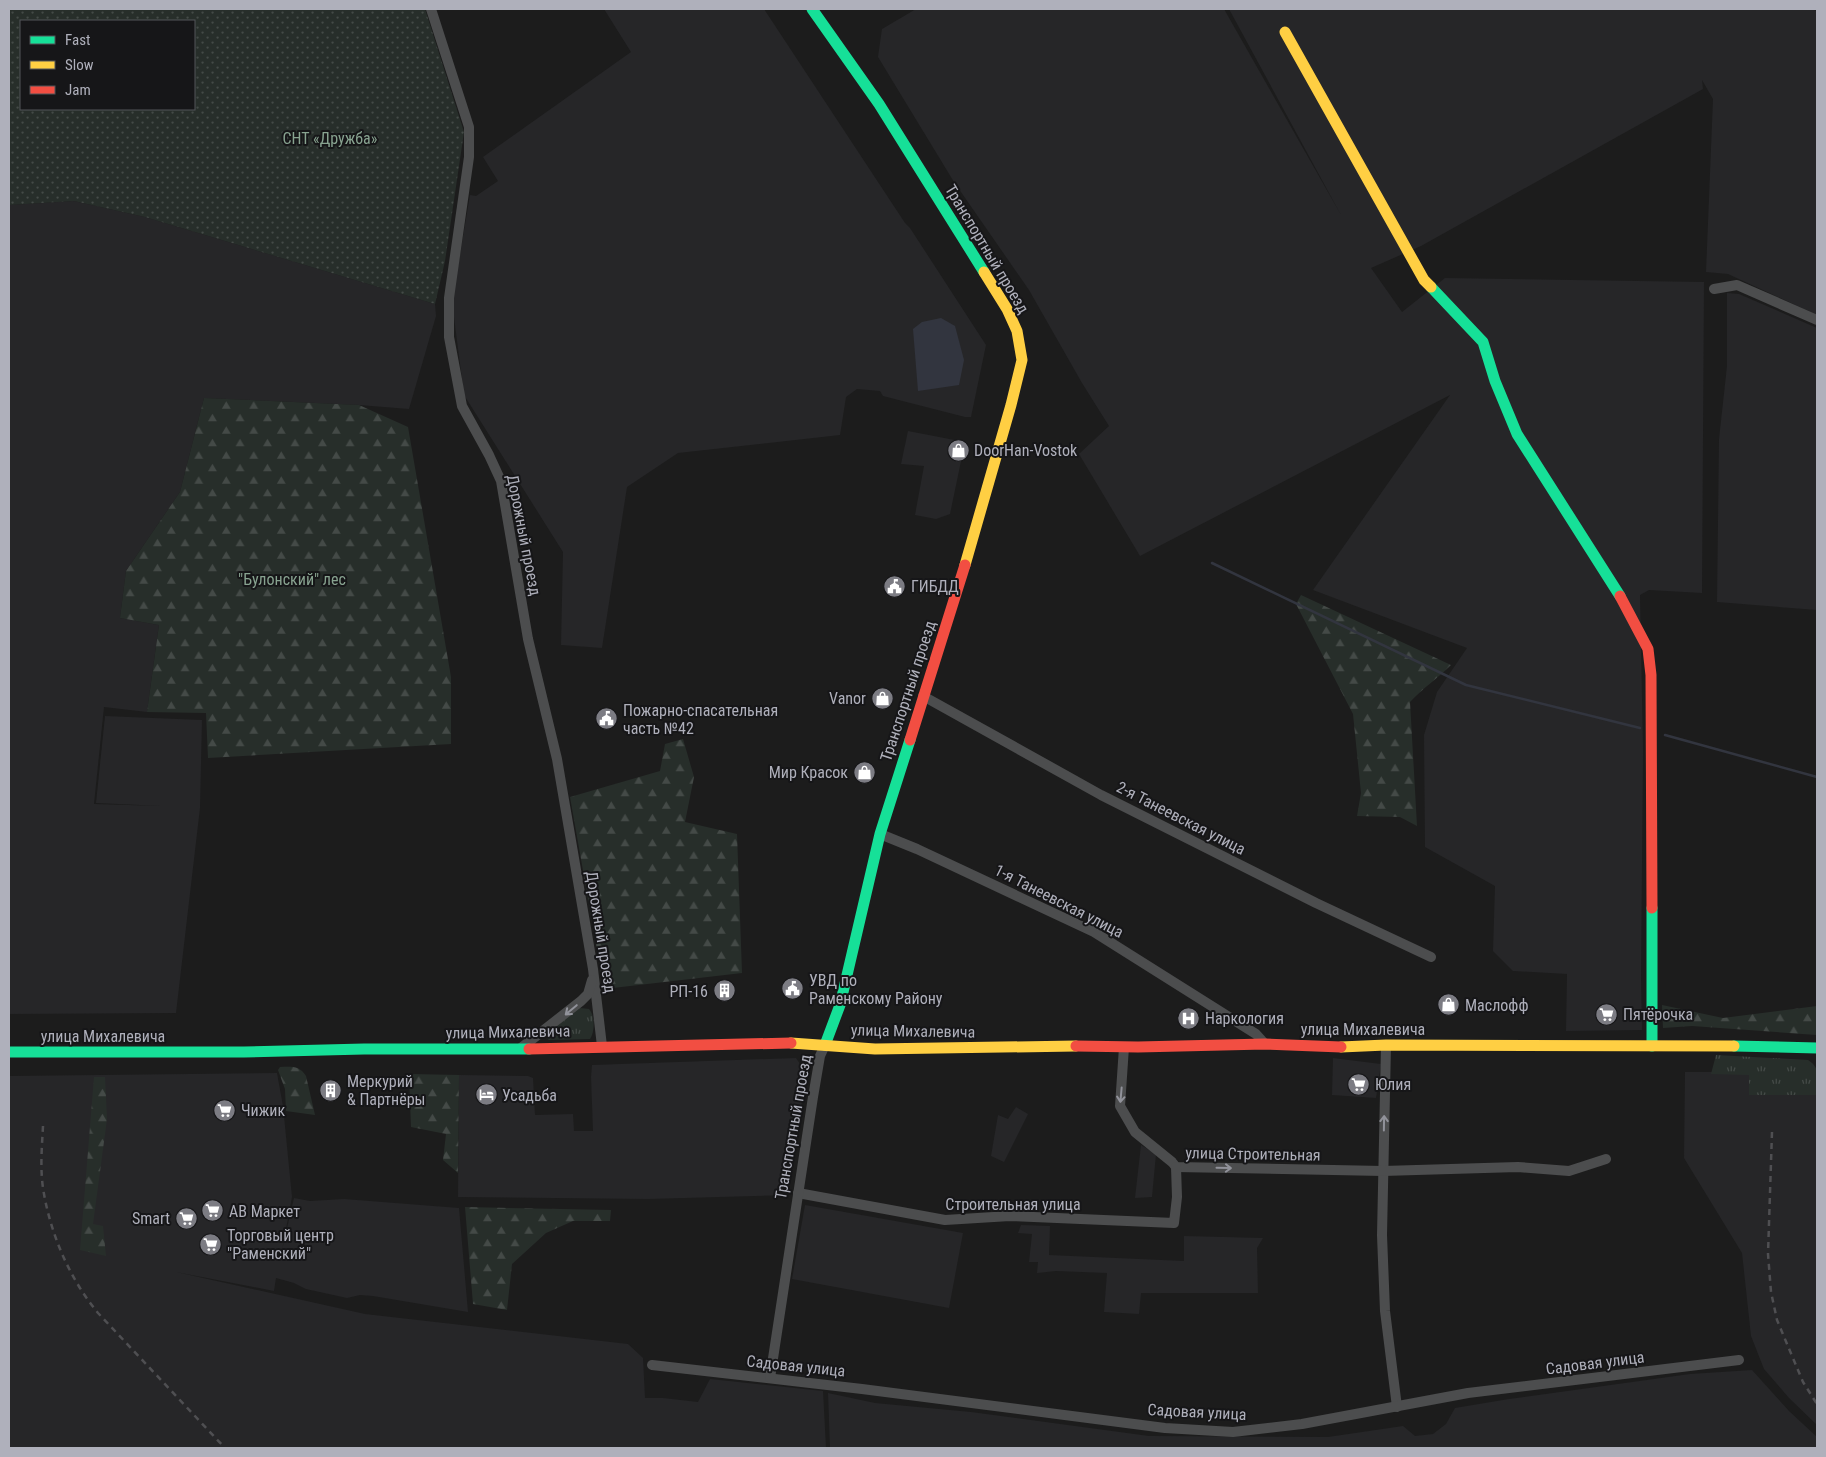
<svg xmlns="http://www.w3.org/2000/svg" width="1826" height="1457" viewBox="0 0 1826 1457" font-family="'Roboto Condensed',sans-serif">
	<defs>
		<pattern id="grass-tufts" width="24" height="20" patternUnits="userSpaceOnUse" patternTransform="scale(1.25)"><rect width="24" height="20" fill="#272e2a"/><path d="M3 7l-1-3M5 7V3M7 7l1-3M15 17l-1-3M17 17v-4M19 17l1-3" fill="none" stroke="#444a47"/></pattern>
		<pattern id="forest-firs" width="22" height="20" patternUnits="userSpaceOnUse" patternTransform="scale(1.25)"><rect width="22" height="20" fill="#272e2a"/><path d="M5 1l3.5 6h-7zM16 11l3.5 6h-7z" fill="#444a47"/></pattern>
		<pattern id="garden-dots" width="8" height="8" patternUnits="userSpaceOnUse" patternTransform="scale(1.25)"><rect width="8" height="8" fill="#272e2a"/><path d="M2 2h.1M6 6h.1" fill="none" stroke="#444a47" stroke-width="1.8" stroke-linecap="round"/></pattern>
	</defs>
	<rect width="100%" height="100%" fill="#1c1c1c"/>
	<g fill="#262628">
		<polygon points="604,9 764,9 905,223 910,228 986,345 971,417 965,417 883,396 880,391 857,389 846,397 840,435 678,453 627,487 602,648 561,645 563,552 464,395 452,302 470,195 476,196 498,181 483,157 631,52"/>
		<polygon points="916,9 1224,9 1341,215 1229,9 1811,9 1817,11 1817,315 1728,274 1706,272 1713,99 1702,80 1703,89 1421,246 1371,268 1402,312 1445,278 1704,282 1702,593 1649,590 1640,595 1643,750 1641,978 1642,1030 1566,1031 1567,974 1513,971 1493,951 1495,886 1425,847 1424,735 1437,692 1467,648 1313,590 1450,395 1140,556 1079,454 1109,426 1082,383 1029,290 954,182 878,57 882,29"/>
		<polygon points="74,201 145,217 435,304 436,316 409,409 359,405 204,398 180,492 126,571 120,618 159,625 147,712 104,707 94,804 162,806 96,803 105,716 202,720 200,808 176,1013 9,1014 9,205"/>
		<polygon points="1727,293 1739,294 1817,328 1817,610 1717,602 1719,439 1727,366"/>
		<polygon points="908,431 965,442 950,514 936,519 915,515 924,466 901,464"/>
		<polygon points="796,1058 806,1073 788,1195 648,1199 458,1197 459,1075 528,1076 533,1078 535,1115 573,1114 574,1131 593,1131 591,1077 592,1065"/>
		<polygon points="1333,1058 1381,1064 1376,1098 1332,1095"/>
		<polygon points="1685,1072 1751,1072 1751,1093 1817,1093 1817,1425 1789,1398 1764,1369 1751,1336 1742,1253 1684,1158"/>
		<polygon points="277,1073 283,1106 292,1197 282,1250 294,1198 310,1201 344,1199 459,1208 468,1312 373,1296 360,1295 347,1298 306,1289 294,1283 276,1278 274,1291 176,1272 365,1314 628,1344 643,1358 645,1398 663,1398 698,1402 710,1379 823,1391 826,1448 9,1448 9,1076"/>
		<polygon points="1016,1107 1028,1114 1004,1162 991,1156 998,1115 1008,1119"/>
		<polygon points="1141,1145 1156,1154 1152,1197 1135,1198"/>
		<polygon points="805,1205 963,1233 949,1308 792,1279"/>
		<polygon points="1021,1225 1050,1226 1049,1255 1184,1261 1184,1236 1263,1238 1257,1248 1258,1293 1141,1293 1139,1314 1104,1312 1107,1273 1056,1271 1037,1273 1038,1262 1029,1262 1032,1234 1018,1233"/>
		<polygon points="1752,1370 1789,1411 1817,1437 1817,1448 830,1448 828,1393 875,1403 971,1412 1149,1436 1328,1437 1403,1426 1415,1436 1433,1434 1446,1424 1455,1408 1509,1399 1690,1374"/>
	</g>
	<g fill="url(#grass-tufts)">
		<path d="M580 1008 589 1009C595 1016 595 1031 590 1039L549 1040 546 1038V1034Z"/>
		<path d="M1716 1055 1808 1060C1821 1068 1817 1078 1817 1092L1816 1095H1749V1075L1711 1074Z"/>
	</g>
	<g fill="url(#forest-firs)">
		<polygon points="204,398 359,405 408,427 451,677 451,744 208,758 206,713 147,712 159,625 120,618 126,571 180,492"/>
		<path d="M1301 595 1451 665C1438 678 1423 688 1410 702L1417 826 1400 817 1357 816 1361 793 1353 714 1296 604Z"/>
		<polygon points="683,739 694,777 685,822 737,834 742,973 604,989 570,797 660,771 665,744"/>
		<polygon points="1662,1005 1723,1018 1817,1006 1817,1035 1692,1026 1663,1028"/>
		<path d="M280 1067C291 1067 299 1065 306 1076L315 1115 286 1111 285 1089 278 1070Z"/>
		<polygon points="409,1074 459,1075 458,1173 443,1160 446,1134 411,1127"/>
		<polygon points="94,1077 105,1077 107,1119 93,1224 103,1226 106,1256 80,1250"/>
		<polygon points="465,1207 611,1210 610,1221 573,1221 546,1233 512,1264 507,1310 473,1304"/>
	</g>
	<path fill="url(#garden-dots)" fill-rule="evenodd" d="M9 9H425L464 132 445 261 435 304 145 217 74 201 9 205ZM21 21H194V109H21Z"/>
	<polygon fill="#32353f" points="941,318 955,326 964,360 959,385 918,391 913,329 922,322"/>
	<g fill="none" stroke-linecap="round" stroke-linejoin="round">
		<g stroke="#32353f" stroke-width="2.5">
			<polyline points="1212,563 1466,685 1640,728"/>
			<polyline points="1665,735 1817,777"/>
		</g>
		<g stroke="#4c4d4e" stroke-width="10">
			<polyline points="431,9 469,127 469,157 449,298 449,337 462,406 489,455 501,481 528,639 557,759 593,969 602,1046"/>
			<polyline points="1714,289 1737,285 1817,320"/>
			<polyline points="923,696 1101,795 1316,903 1431,957"/>
			<polyline points="880,834 917,849 1094,932 1256,1034 1265,1044"/>
			<polyline points="1386,1045 1382,1235 1385,1311 1397,1407"/>
			<polyline points="1124,1047 1120,1106 1135,1132 1172,1162 1176,1167 1383,1171 1518,1167 1569,1171 1606,1159"/>
			<polyline points="521,1048 581,1001 588,994 592,980"/>
			<polyline points="798,1193 945,1220 1010,1216 1174,1223 1177,1197 1176,1167"/>
			<polyline points="652,1365 862,1389 1165,1428 1233,1432 1302,1424 1468,1393 1739,1360"/>
			<polyline points="770,1378 813,1097 820,1056 825,1045"/>
		</g>
		<g stroke="#16e098" stroke-width="11">
			<polyline points="812,9 879,104 984,272"/>
			<polyline points="1431,287 1483,342 1495,381 1517,434 1620,596"/>
			<polyline points="1652,908 1652,1046"/>
			<polyline points="825,1045 840,1005 880,834 910,740"/>
			<polyline points="1734,1046 1817,1048"/>
			<polyline points="9,1052 244,1052 364,1049 529,1049"/>
		</g>
		<g stroke="#ffcf43" stroke-width="11">
			<polyline points="1285,32 1424,280 1431,287"/>
			<polyline points="965,565 1011,405 1022,360 1017,331 1007,309 984,272"/>
			<polyline points="791,1043 875,1049 1076,1046"/>
			<polyline points="1341,1047 1386,1045 1734,1046"/>
		</g>
		<g stroke="#f24e42" stroke-width="11">
			<polyline points="1620,596 1648,649 1651,675 1652,908"/>
			<polyline points="910,740 965,565"/>
			<polyline points="1076,1046 1138,1047 1265,1044 1341,1047"/>
			<polyline points="529,1049 791,1043"/>
		</g>
		<g stroke="#4f4f52" stroke-width="2.5" stroke-dasharray="6 5" stroke-linecap="butt">
			<path d="M43 1126C42 1146 40 1167 43 1188 50 1233 69 1278 98 1313L225 1448"/>
			<polyline points="1772,1132 1768,1254 1771,1292 1777,1320 1803,1382 1817,1404"/>
		</g>
	</g>
	<defs><path id="oneway-shaft" d="M-6 0H5M1.5-3L5.5 0L1.5 3" fill="none" stroke-width="1.6" stroke-linecap="round" stroke-linejoin="round" transform="scale(1.25)"/></defs>
	<g stroke="#91929a">
		<use href="#oneway-shaft" transform="translate(571 1010) rotate(140)"/>
		<use href="#oneway-shaft" transform="translate(1121 1095) rotate(95)"/>
		<use href="#oneway-shaft" transform="translate(1384 1123) rotate(-89)"/>
		<use href="#oneway-shaft" transform="translate(1224 1168) rotate(1)"/>
	</g>
	<defs>
		<symbol id="shop-disc" viewBox="-11 -11 22 22"><circle r="9.5" fill="#7c7c83" stroke="#161618"/><path d="M-5-2.5h2.3a2.7 3.5 0 0 1 5.4 0H5L5.5 6h-11ZM-1.5-2.5h3a1.5 2.3 0 0 0-3 0Z" fill="#fff"/></symbol>
		<symbol id="civic-disc" viewBox="-11 -11 22 22"><circle r="9.5" fill="#7c7c83" stroke="#161618"/><path d="M-.6-6.5H3V-4.5H.6V-3L4-1V1h2V6H-6V1h2V-1L-.6-3ZM-1.2 2.5V6h2.4V2.5Z" fill="#fff"/></symbol>
		<symbol id="building-disc" viewBox="-11 -11 22 22"><circle r="9.5" fill="#7c7c83" stroke="#161618"/><path d="M-4-6H4V6H1V3H-1V6H-4ZM-2.5-4.3h1.7v1.8h-1.7ZM.8-4.3h1.7v1.8H.8ZM-2.5-1h1.7V.8h-1.7ZM.8-1h1.7V.8H.8Z" fill="#fff"/></symbol>
		<symbol id="supermarket-disc" viewBox="-11 -11 22 22"><circle r="9.5" fill="#7c7c83" stroke="#161618"/><path d="M-6-5.5h2.5l.6 2H6L4.5 2H-2.5L-4.4-4H-6ZM-1.5 3.2a1.3 1.3 0 1 0 .1 0ZM3 3.2a1.3 1.3 0 1 0 .1 0Z" fill="#fff"/></symbol>
		<symbol id="hospital-disc" viewBox="-11 -11 22 22"><circle r="9.5" fill="#7c7c83" stroke="#161618"/><path d="M-5-5h3v3.5h4V-5h3V5h-3V1.5h-4V5h-3Z" fill="#fff"/></symbol>
		<symbol id="hotel-disc" viewBox="-11 -11 22 22"><circle r="9.5" fill="#7c7c83" stroke="#161618"/><path d="M-6-4.5h1.5V1H6V5H4.5V3h-9V5H-6ZM-4 0a1.8 1.8 0 1 1 3.6 0ZM.5 0V-2.5h3Q6-2.5 6 0Z" fill="#fff"/></symbol>
	</defs>
	<g fill-rule="evenodd">
		<use href="#shop-disc" x="946" y="438" width="25" height="25"/>
		<use href="#civic-disc" x="882" y="574" width="25" height="25"/>
		<use href="#shop-disc" x="870" y="686" width="25" height="25"/>
		<use href="#civic-disc" x="594" y="706" width="25" height="25"/>
		<use href="#shop-disc" x="852" y="760" width="25" height="25"/>
		<use href="#civic-disc" x="780" y="976" width="25" height="25"/>
		<use href="#building-disc" x="712" y="978" width="25" height="25"/>
		<use href="#shop-disc" x="1436" y="992" width="25" height="25"/>
		<use href="#supermarket-disc" x="1594" y="1002" width="25" height="25"/>
		<use href="#hospital-disc" x="1176" y="1006" width="25" height="25"/>
		<use href="#supermarket-disc" x="1346" y="1072" width="25" height="25"/>
		<use href="#building-disc" x="318" y="1078" width="25" height="25"/>
		<use href="#hotel-disc" x="474" y="1082" width="25" height="25"/>
		<use href="#supermarket-disc" x="212" y="1098" width="25" height="25"/>
		<use href="#supermarket-disc" x="200" y="1198" width="25" height="25"/>
		<use href="#supermarket-disc" x="174" y="1206" width="25" height="25"/>
		<use href="#supermarket-disc" x="198" y="1232" width="25" height="25"/>
	</g>
	<g text-anchor="middle" dominant-baseline="central" stroke-width="4" stroke-linejoin="round" paint-order="stroke">
		<g font-size="16" fill="#88a390" stroke="#161618">
			<text x="330" y="138">СНТ «Дружба»</text>
			<text x="292" y="579">"Булонский" лес</text>
		</g>
		<g font-size="16" fill="#afb0bb" stroke="#161618">
			<text transform="translate(987 249) rotate(59)">Транспортный проезд</text>
			<text transform="translate(524 535) rotate(79)">Дорожный проезд</text>
			<text transform="translate(908 691) rotate(-72)">Транспортный проезд</text>
			<text transform="translate(1181 818) rotate(27)">2-я Танеевская улица</text>
			<text transform="translate(1059 901) rotate(27)">1-я Танеевская улица</text>
			<text transform="translate(601 932) rotate(81)">Дорожный проезд</text>
			<text x="1363" y="1029">улица Михалевича</text>
			<text transform="translate(913 1031) rotate(1)">улица Михалевича</text>
			<text transform="translate(508 1032) rotate(-1)">улица Михалевича</text>
			<text x="103" y="1036">улица Михалевича</text>
			<text transform="translate(793 1127) rotate(-80)">Транспортный проезд</text>
			<text transform="translate(1253 1154) rotate(1)">улица Строительная</text>
			<text x="1013" y="1204">Строительная улица</text>
			<text transform="translate(1595 1363) rotate(-7)">Садовая улица</text>
			<text transform="translate(796 1366) rotate(6)">Садовая улица</text>
			<text transform="translate(1197 1412) rotate(3)">Садовая улица</text>
		</g>
		<g font-size="16" fill="#afb0bb" stroke="#161618" text-anchor="start">
			<text x="974" y="450">DoorHan-Vostok</text>
			<text x="911" y="586">ГИБДД</text>
			<text x="866" y="698" text-anchor="end">Vanor</text>
			<text x="623" y="710">Пожарно-спасательная<tspan x="623" dy="18">часть №42</tspan></text>
			<text x="848" y="772" text-anchor="end">Мир Красок</text>
			<text x="809" y="980">УВД по<tspan x="809" dy="18">Раменскому Району</tspan></text>
			<text x="708" y="991" text-anchor="end">РП-16</text>
			<text x="1465" y="1005">Маслофф</text>
			<text x="1623" y="1014">Пятёрочка</text>
			<text x="1205" y="1018">Наркология</text>
			<text x="347" y="1081">Меркурий<tspan x="347" dy="18">&amp; Партнёры</tspan></text>
			<text x="1375" y="1084">Юлия</text>
			<text x="502" y="1095">Усадьба</text>
			<text x="241" y="1110">Чижик</text>
			<text x="229" y="1211">АВ Маркет</text>
			<text x="170" y="1218" text-anchor="end">Smart</text>
			<text x="227" y="1235">Торговый центр<tspan x="227" dy="18">"Раменский"</tspan></text>
		</g>
	</g>
	<rect width="1826" height="1457" fill="none" stroke="#afb0bb" stroke-width="20"/>
	<rect x="20" y="20" width="175" height="90" fill="#161618" stroke="#535459"/>
	<rect x="30" y="36" width="25" height="8" fill="#16e098" stroke="#535459"/>
	<text x="65" y="45" font-size="15" fill="#afb0bb">Fast</text>
	<rect x="30" y="61" width="25" height="8" fill="#ffcf43" stroke="#535459"/>
	<text x="65" y="70" font-size="15" fill="#afb0bb">Slow</text>
	<rect x="30" y="86" width="25" height="8" fill="#f24e42" stroke="#535459"/>
	<text x="65" y="95" font-size="15" fill="#afb0bb">Jam</text>
</svg>
